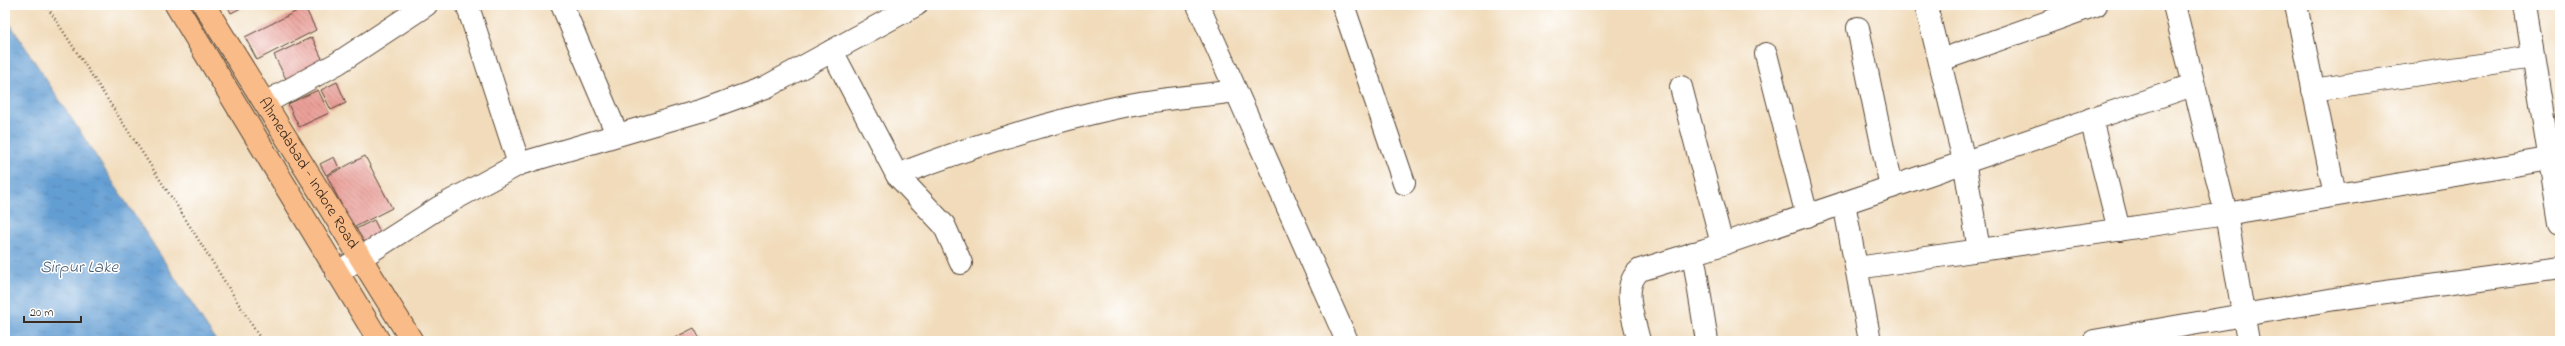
<svg xmlns="http://www.w3.org/2000/svg" width="2565" height="346" viewBox="0 0 2565 346" font-family="'Indie Flower',sans-serif">
	<defs>
		<pattern id="water-ripples" width="26" height="14" patternUnits="userSpaceOnUse"><rect width="26" height="14" fill="#639ed3"/><path d="M2 4q2-2 4 0t4 0M15 11q2-2 4 0t4 0" fill="none" stroke="#5381ab"/></pattern>
		<pattern id="building-back-hatch" width="6" height="6" patternUnits="userSpaceOnUse"><rect width="6" height="6" fill="#eba09a"/><path d="M-1 5l2 2M0 0l6 6M5-1l2 2" fill="none" stroke="#c0837d"/></pattern>
	</defs>
	<rect width="100%" height="100%" fill="#fff"/>
	<filter id="ink" filterUnits="userSpaceOnUse"><feTurbulence type="fractalNoise" baseFrequency=".025" numOctaves="2"/><feDisplacementMap in="SourceGraphic" scale="8" xChannelSelector="R" yChannelSelector="G"/><feConvolveMatrix kernelMatrix="1 2 1 2 8 2 1 2 1" color-interpolation-filters="sRGB"/></filter>
	<filter id="wash" filterUnits="userSpaceOnUse"><feTurbulence type="fractalNoise" baseFrequency=".012" numOctaves="4" result="noise"/><feDisplacementMap in="SourceGraphic" scale="16" xChannelSelector="R" yChannelSelector="G"/><feGaussianBlur stdDeviation="0.9" result="paint"/><feColorMatrix in="noise" values="0 0 0 0 0 0 0 0 0 0 0 0 0 0 0 0 0 1.4 0 .05"/><feComposite in="paint" operator="in"/></filter>
	<g filter="url(#wash)">
		<rect width="100%" height="100%" fill="#f1dbba"/>
		<polygon fill="url(#water-ripples)" stroke="#4f6478" points="5,16 216,341 5,341"/>
		<g id="blocks">
			<g fill="url(#building-back-hatch)">
				<polygon points="227,5 247,5 231,13"/>
				<polygon points="305,7 316,30 257,60 245,37"/>
				<polygon points="312,37 325,65 288,83 274,55"/>
				<polygon points="337,82 346,103 331,110 321,90"/>
				<polygon points="318,90 329,113 299,127 288,104"/>
				<polygon points="365,156 392,208 353,228 327,176"/>
				<polygon points="334,157 339,168 326,175 320,164"/>
				<polygon points="374,220 383,238 363,248 354,230"/>
				<polygon points="694,328 701,341 668,341"/>
			</g>
		</g>
	</g>
	<g filter="url(#ink)">
		<use href="#blocks" fill-opacity="0" stroke="#564535" stroke-width="1"/>
		<g fill="none" stroke-linecap="round" stroke-linejoin="round">
			<defs>
				<g id="minor">
					<polyline points="562,5 617,134"/>
					<polyline points="1198,5 1347,341"/>
					<polyline points="1343,5 1404,183"/>
					<polyline points="1926,5 1964,161 1979,250"/>
					<polyline points="2174,5 2226,214 2248,341"/>
					<polyline points="2296,5 2335,195"/>
					<polyline points="2525,5 2560,223"/>
					<polyline points="468,7 519,164"/>
					<polyline points="1858,28 1891,187"/>
					<polyline points="832,51 897,175 944,225 961,263"/>
					<polyline points="1766,54 1807,216"/>
					<polyline points="1941,60 2096,5"/>
					<polyline points="1681,87 1722,244"/>
					<polyline points="2313,90 2533,57"/>
					<polyline points="265,103 338,63 426,5"/>
					<polyline points="2091,119 2119,230"/>
					<path d="M897 175C973 146 1049 121 1129 105 1164 98 1200 96 1235 91"/>
					<polyline points="1844,203 1870,341"/>
					<polyline points="1693,253 1707,341"/>
					<polyline points="1857,268 2226,214 2560,157"/>
					<polyline points="337,273 438,208 519,164 703,110 766,87 916,5"/>
					<path d="M1639 341C1634 319 1620 286 1640 270L1705 250 2193 85"/>
					<polyline points="2094,341 2335,299 2560,268"/>
				</g>
				<g id="trunk">
					<polyline points="176,5 379,341"/>
					<path id="s1" d="M204 5 412 341"/>
				</g>
			</defs>
			<use href="#minor" stroke="#564535" stroke-width="24"/>
			<use href="#trunk" stroke="#564535" stroke-width="24"/>
			<polyline stroke="#564535" stroke-width="2.5" stroke-dasharray="1 3" stroke-linecap="butt" points="46,5 181,212 262,341"/>
			<use href="#minor" stroke="#fff" stroke-width="22"/>
			<use href="#trunk" stroke="#f9bc89" stroke-width="22"/>
		</g>
	</g>
	<g text-anchor="middle" dominant-baseline="central" stroke-width="3" stroke-linejoin="round" paint-order="stroke">
		<g font-size="16" fill="#3b2a1e" stroke="#fff">
			<text stroke="none"><textPath href="#s1" startOffset="198">Ahmedabad - Indore Road</textPath></text>
		</g>
		<g font-size="17" font-style="italic" fill="#4d5e6f" stroke="#fff">
			<text x="79" y="267">Sirpur Lake</text>
		</g>
	</g>
	<rect width="2565" height="346" fill="none" stroke="#fff" stroke-width="20"/>
	<path d="M24 316v6h57v-6" fill="none" stroke="#3b2a1e" stroke-width="2"/>
	<text x="30" y="316" font-size="12" fill="#3b2a1e" stroke="#ffffff" stroke-width="3" paint-order="stroke">20 m</text>
</svg>
